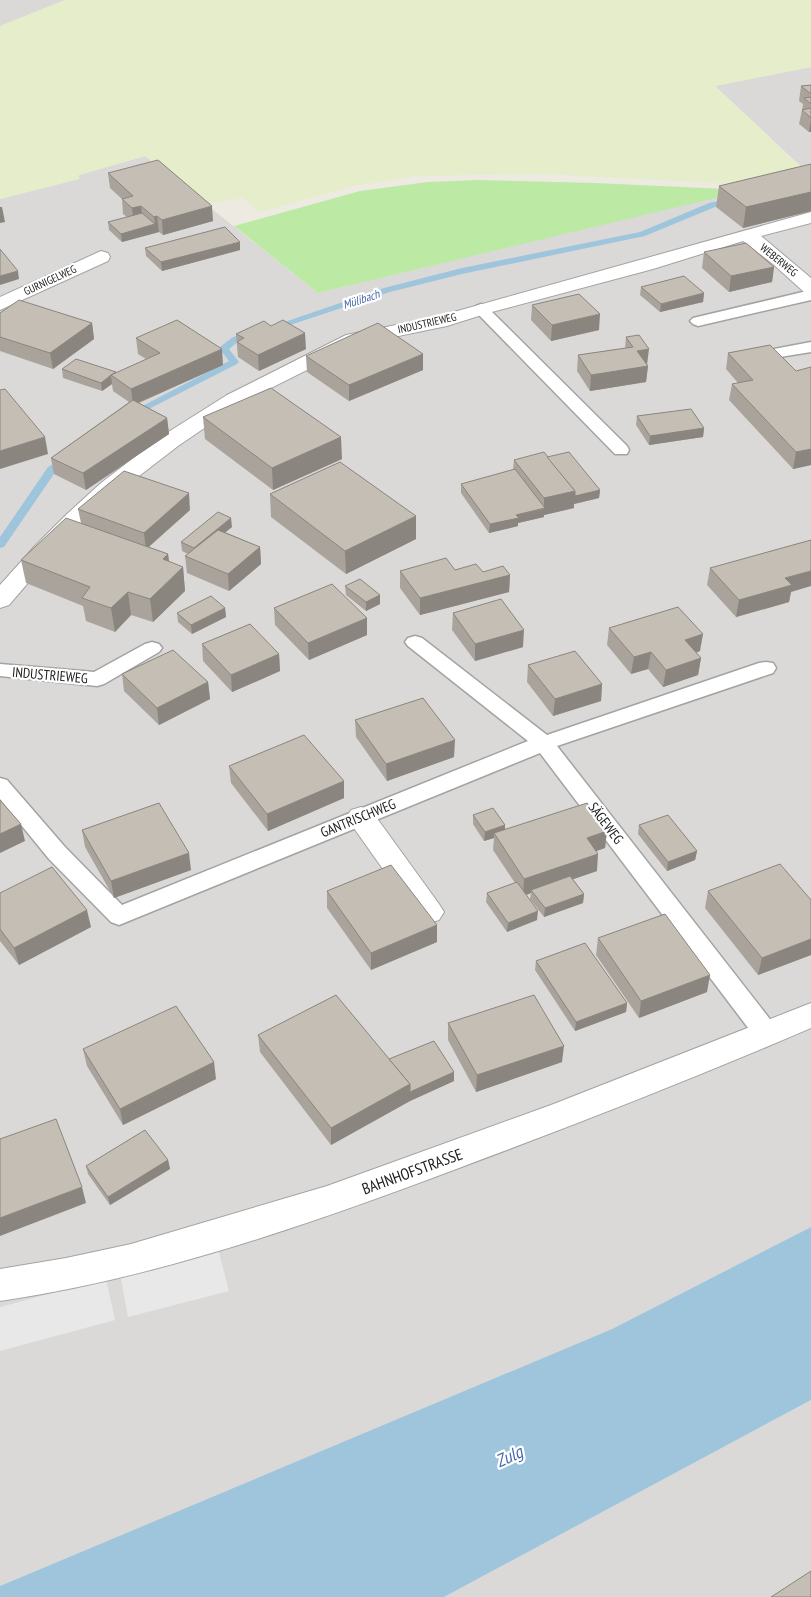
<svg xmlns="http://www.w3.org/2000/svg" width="811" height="1597" viewBox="0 0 811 1597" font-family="'PT Sans Narrow',sans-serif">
	<rect width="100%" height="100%" fill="#edebe1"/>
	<g fill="#dad9d8">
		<polygon points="0,0 65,0 0,26"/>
		<polygon points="811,67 811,1227 612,1329 0,1586 0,199 79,179 79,175 145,156 318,293 809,174 715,86"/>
		<polygon points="811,1400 811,1597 444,1597"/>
	</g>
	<polygon fill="#e5edcb" points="65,0 811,0 811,67 715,86 806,172 730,184 547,174 416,176 354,186 259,212 243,198 206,204 145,156 79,175 79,179 0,199 0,26"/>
	<polygon fill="#bceaa4" points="477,180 595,183 749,190 318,293 234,226 360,191 428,182"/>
	<g fill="#e8e8e8">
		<polygon points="218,1249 229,1291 128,1317 120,1274"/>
		<polygon points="106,1279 115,1320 0,1351 0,1307"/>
	</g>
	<polygon fill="#9fc5dd" points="811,1227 811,1400 444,1597 0,1597 0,1586 612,1329"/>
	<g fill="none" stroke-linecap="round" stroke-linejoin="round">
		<g fill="#9fc5dd" fill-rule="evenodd">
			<polygon points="733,198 736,198 736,202 715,207 645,236 462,274 390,292 275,330 269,330 267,328 384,288 462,268 640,232 709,203"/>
			<polygon points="253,331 256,332 256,336 239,341 229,349 239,362 237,364 133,417 130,418 125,415 229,361 219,348 221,346 233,337"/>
			<polygon points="67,456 72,459 71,461 56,471 4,547 0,548 0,537 48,467"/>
		</g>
		<defs>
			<g id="service">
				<polygon points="811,290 811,300 698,326 693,324 690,321 693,318"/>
				<polygon points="481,304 486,306 627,446 629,450 627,454 615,454 476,312 473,309 476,306"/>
				<polygon points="811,342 811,352 780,357 774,355 772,352 774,349"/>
				<polygon points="415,636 422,638 547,735 759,663 766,662 773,663 776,668 773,673 557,746 776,1027 779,1034 776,1041 767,1044 758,1041 540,753 119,925 111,922 49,859 0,799 0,778 7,780 65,847 122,905 528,741 408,646 405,642 408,638"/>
				<polygon points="152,642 159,644 162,648 159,652 104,684 97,686 0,676 0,664 94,672 145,644"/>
			</g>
			<g id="minor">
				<polygon points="811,212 811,223 761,236 811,278 811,294 804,292 773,264 743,241 653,269 488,313 447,326 359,344 241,403 178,446 117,493 83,524 51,556 9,605 0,608 0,585 35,546 67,514 101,483 162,436 227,395 346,335 436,317"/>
				<polygon points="101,251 108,253 110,257 108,261 0,310 0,297"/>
				<polygon points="361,807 371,810 439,904 444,912 439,920 429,923 419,920 351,824 347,817 351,810"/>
				<path d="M811 1003V1028C695 1078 577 1124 459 1168 310 1224 157 1278 0 1301V1269L66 1258 131 1244 327 1186 551 1105Z"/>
			</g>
		</defs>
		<use href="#service" stroke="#a3a3a3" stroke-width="3"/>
		<use href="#minor" stroke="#a3a3a3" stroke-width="2"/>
		<use href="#service" fill="#fff" fill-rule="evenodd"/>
		<use href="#minor" fill="#fff" fill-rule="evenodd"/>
	</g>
	<g fill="#a9a39b">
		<polygon points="811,85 811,132 809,132 799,124 802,110 803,104 799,101 801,86"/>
		<polygon points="811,164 811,211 743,228 716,207 719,186"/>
		<polygon points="108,173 213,221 163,235 159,232 122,242 109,230 108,222 127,217 123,214 122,199 110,188"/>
		<polygon points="145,248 240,250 162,271 146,256"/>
		<polygon points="704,252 774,267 772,282 729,292 702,268"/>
		<polygon points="641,287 704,293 703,302 660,312 640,295"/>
		<polygon points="532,305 599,330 551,341 531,320"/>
		<polygon points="0,313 92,323 94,339 53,369 0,351"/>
		<polygon points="236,334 306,349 259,371 238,357"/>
		<polygon points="626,337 648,366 646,382 590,391 577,371 578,355 625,348"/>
		<polygon points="136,338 223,365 139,403 167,418 169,434 86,490 54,474 51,458 129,402 113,391 112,384 102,391 63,378 62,369 116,373 146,359 138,354"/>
		<polygon points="770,345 811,465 793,469 729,400 732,384 738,383 726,369 728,353"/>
		<polygon points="423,354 423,370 349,401 307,372 306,356"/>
		<polygon points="637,416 704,428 703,437 649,445 636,425"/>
		<polygon points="203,417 342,459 273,490 205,439"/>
		<polygon points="547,457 600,490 599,498 574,504 574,508 544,515 544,517 518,523 518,526 489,533 461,493 461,484 513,470 514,460"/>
		<polygon points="270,494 416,539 346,574 271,517"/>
		<polygon points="78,509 190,510 149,547 168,554 169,562 183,567 185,591 153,622 131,615 115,632 86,621 83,606 26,583 21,560 81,523"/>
		<polygon points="232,527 225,532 260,547 261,564 229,591 187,573 185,556 188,554 182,551 181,542"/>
		<polygon points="710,568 791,592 789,602 736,617 707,585"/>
		<polygon points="455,570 510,575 509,592 420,615 400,588 400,571"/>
		<polygon points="345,586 380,595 380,604 366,611 346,595"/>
		<polygon points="225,608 226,617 192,634 178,622 177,613"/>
		<polygon points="274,608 367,618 367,635 309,660 275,625"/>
		<polygon points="453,613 523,647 475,661 452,630"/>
		<polygon points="609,628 700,651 696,653 701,658 698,675 663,687 648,669 631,674 607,645"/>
		<polygon points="202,644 279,654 280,671 232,692 203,661"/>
		<polygon points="528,665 602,684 601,701 553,716 527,682"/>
		<polygon points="122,674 208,682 210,699 159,725 124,691"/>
		<polygon points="355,720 454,757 387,781 356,737"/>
		<polygon points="229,766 344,781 344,798 268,831 231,783"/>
		<polygon points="473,815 505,829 607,831 605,848 596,851 597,871 573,879 584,894 583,903 544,917 530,899 531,893 526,895 537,920 507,932 486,902 487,893 515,883 493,850 494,838 484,841 473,824"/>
		<polygon points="639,825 697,851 695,860 667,871 638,834"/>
		<polygon points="82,830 191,870 114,898 85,847"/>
		<polygon points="327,891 437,925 437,942 371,970 327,908"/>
		<polygon points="708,891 811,900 811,955 758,975 705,908"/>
		<polygon points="0,893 91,927 19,965 0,941"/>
		<polygon points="598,938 707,992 639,1018 596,955"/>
		<polygon points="536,961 627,1003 626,1012 575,1031 535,970"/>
		<polygon points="448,1023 562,1062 476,1092 448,1040"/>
		<polygon points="258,1035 389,1059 454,1072 454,1081 410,1101 331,1145 260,1052"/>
		<polygon points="83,1049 216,1079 123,1125 87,1066"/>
		<polygon points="168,1160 170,1169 110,1205 88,1174 86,1166"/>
	</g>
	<g fill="#8a857e">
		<polygon points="811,119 811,132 809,132"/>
		<polygon points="811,192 811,211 743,228 746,207"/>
		<polygon points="141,206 143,221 134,223 132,208"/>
		<polygon points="212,206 213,221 163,235 162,220"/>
		<polygon points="0,207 2,207 5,222 0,223"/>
		<polygon points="157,216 159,232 122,242 121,234 155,224 154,217"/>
		<polygon points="240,242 240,250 162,271 161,262"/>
		<polygon points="774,267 772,282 729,292 731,276"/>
		<polygon points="18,271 19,279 0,285 0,276"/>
		<polygon points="704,293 703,302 660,312 661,304"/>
		<polygon points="600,314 599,330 551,341 552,325"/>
		<polygon points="92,323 94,339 53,369 50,353"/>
		<polygon points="305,333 306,349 259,371 258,355"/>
		<polygon points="222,349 223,365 133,405 131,389"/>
		<polygon points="649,349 647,365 637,351"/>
		<polygon points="423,354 423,370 349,401 349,385"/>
		<polygon points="648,366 646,382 590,391 591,375"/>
		<polygon points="111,376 112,384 102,391 101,383"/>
		<polygon points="167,418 169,434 86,490 83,473"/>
		<polygon points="704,428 703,437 649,445 650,436"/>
		<polygon points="45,437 48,454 0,469 0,451"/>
		<polygon points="341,437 342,459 273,490 272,468"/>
		<polygon points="811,449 811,465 793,469 796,452"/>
		<polygon points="600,490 599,498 574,504 574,508 544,515 544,517 518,523 518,526 489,533 490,524 516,515 544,509 544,498 575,491"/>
		<polygon points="189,493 190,510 146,549 144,533"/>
		<polygon points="416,516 416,539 346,574 345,551"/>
		<polygon points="231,518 232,527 195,557 194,548"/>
		<polygon points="260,547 261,564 229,591 228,574"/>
		<polygon points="168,554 171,577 163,559"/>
		<polygon points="183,567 185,591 153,622 150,599"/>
		<polygon points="811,571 811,586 791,592 789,602 736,617 739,600 785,578"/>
		<polygon points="510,575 509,592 420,615 420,598"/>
		<polygon points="128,592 131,615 115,632 111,608"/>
		<polygon points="380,595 380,604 366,611 366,602"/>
		<polygon points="225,608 226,617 192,634 191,625"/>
		<polygon points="367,618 367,635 309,660 308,643"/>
		<polygon points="524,630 523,647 475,661 475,644"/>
		<polygon points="703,634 700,651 682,657 685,640"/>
		<polygon points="651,652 648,669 631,674 634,657"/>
		<polygon points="279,654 280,671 232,692 231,675"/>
		<polygon points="701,658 698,675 663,687 666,670"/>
		<polygon points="208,682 210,699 159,725 157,708"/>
		<polygon points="602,684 601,701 553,716 555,699"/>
		<polygon points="455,740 454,757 387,781 386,764"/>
		<polygon points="344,781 344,798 268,831 267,814"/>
		<polygon points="21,824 25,841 0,853 0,834"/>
		<polygon points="505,825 505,834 494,833 494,838 484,841 485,832"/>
		<polygon points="607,831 605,848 585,855 587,838"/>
		<polygon points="697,851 695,860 667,871 668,862"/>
		<polygon points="189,853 191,870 114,898 111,881"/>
		<polygon points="598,854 597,871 533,893 531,890 531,893 523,896 524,879"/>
		<polygon points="584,894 583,903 544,917 545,908"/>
		<polygon points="87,910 91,927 19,965 14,948"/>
		<polygon points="538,911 537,920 507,932 508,923"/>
		<polygon points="437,925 437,942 371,970 371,953"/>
		<polygon points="811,939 811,955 758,975 762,958"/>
		<polygon points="710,975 707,992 639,1018 641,1001"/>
		<polygon points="627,1003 626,1012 575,1031 576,1022"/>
		<polygon points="564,1046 562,1062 476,1092 477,1075"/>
		<polygon points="214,1062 216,1079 123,1125 120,1109"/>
		<polygon points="454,1072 454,1081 410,1101 331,1145 331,1128 410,1084"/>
		<polygon points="168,1160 170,1169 110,1205 108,1197"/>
		<polygon points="82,1187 86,1203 0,1236 0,1218"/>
	</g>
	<g fill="#c5beb4" stroke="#8a857e">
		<polygon points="811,85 811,94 801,86"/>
		<polygon points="811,97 811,104 804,98"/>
		<polygon points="811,108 811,118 802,110"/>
		<polygon points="158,160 212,206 162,220 157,216 154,217 141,206 132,208 122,199 133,196 108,173"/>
		<polygon points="811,164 811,192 746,207 719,186"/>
		<polygon points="142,213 155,224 121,234 108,222"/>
		<polygon points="225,227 240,242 161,262 145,248"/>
		<polygon points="746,243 774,267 731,276 704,252"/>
		<polygon points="0,249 18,271 0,276"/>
		<polygon points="684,276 704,293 661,304 641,287"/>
		<polygon points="579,294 600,314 552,325 532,305"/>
		<polygon points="19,300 92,323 50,353 0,337 0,313"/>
		<polygon points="177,320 222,349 131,389 111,375 160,353 136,338"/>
		<polygon points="283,320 305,333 258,355 237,342 244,338 236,334 264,321 271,326"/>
		<polygon points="378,323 423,354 349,385 306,356"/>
		<polygon points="639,335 649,349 637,351 648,366 591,375 578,355 633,347 626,337"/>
		<polygon points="770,345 796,371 811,367 811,449 796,452 732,384 753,380 728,353"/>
		<polygon points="76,359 116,372 111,375 101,383 62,369"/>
		<polygon points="271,388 341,437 272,468 203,417"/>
		<polygon points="5,389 45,437 0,451 0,390"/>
		<polygon points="133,400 167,418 83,473 51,458"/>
		<polygon points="691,409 704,428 650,436 637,416"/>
		<polygon points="544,452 575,491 544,498 514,460"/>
		<polygon points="569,452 600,490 575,496 575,491 547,457"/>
		<polygon points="340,462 416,516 345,551 270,494"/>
		<polygon points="515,469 545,508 516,515 519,518 490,524 461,484"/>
		<polygon points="124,471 189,493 144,533 78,509"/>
		<polygon points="218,512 231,518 194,548 181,542"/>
		<polygon points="66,518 168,554 163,559 183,567 150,599 128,592 111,608 82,598 90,587 21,560"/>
		<polygon points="218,530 260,547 228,574 185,556"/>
		<polygon points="811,540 811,571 785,578 792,585 739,600 710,568"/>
		<polygon points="446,558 455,570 476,564 483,572 503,566 510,575 420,598 400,571"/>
		<polygon points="360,579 380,595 366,602 345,586"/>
		<polygon points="332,584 367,618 308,643 274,608"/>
		<polygon points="211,596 225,608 191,625 177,613"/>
		<polygon points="501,599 524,630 475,644 453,613"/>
		<polygon points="678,607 703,634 685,640 701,658 666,670 651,652 634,657 609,628"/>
		<polygon points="250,624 279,654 231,675 202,644"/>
		<polygon points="173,650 208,682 157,708 122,674"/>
		<polygon points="575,651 602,684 555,699 528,665"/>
		<polygon points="423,698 455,740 386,764 355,720"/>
		<polygon points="304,735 344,781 267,814 229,766"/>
		<polygon points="0,800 21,824 0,834"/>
		<polygon points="159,803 189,853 111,881 82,830"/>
		<polygon points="587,803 607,831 587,838 598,854 524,879 494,833"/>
		<polygon points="493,808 505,825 485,832 473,815"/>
		<polygon points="668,815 697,851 668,862 639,825"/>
		<polygon points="780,864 811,900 811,939 762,958 708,891"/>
		<polygon points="391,865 437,925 371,953 327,891"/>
		<polygon points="52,867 87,910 14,948 0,929 0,893"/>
		<polygon points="570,876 584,894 545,908 531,890"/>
		<polygon points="517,882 538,911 508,923 487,893"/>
		<polygon points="665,914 710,975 641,1001 598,938"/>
		<polygon points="585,943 627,1003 576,1022 536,961"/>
		<polygon points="336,995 410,1084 331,1128 258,1035"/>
		<polygon points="534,995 564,1046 477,1075 448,1023"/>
		<polygon points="176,1006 214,1062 120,1109 83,1049"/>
		<polygon points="434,1041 454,1072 410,1092 410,1084 389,1059"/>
		<polygon points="56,1119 82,1187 0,1218 0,1139"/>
		<polygon points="145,1130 168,1160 108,1197 86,1166"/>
		<polygon points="811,1571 811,1597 771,1597"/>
	</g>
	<g text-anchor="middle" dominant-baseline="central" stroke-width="4.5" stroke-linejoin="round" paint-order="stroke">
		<g font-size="11" fill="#1c1c1c" stroke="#fff">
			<text transform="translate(779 260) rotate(39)">WEBERWEG</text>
			<text transform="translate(50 280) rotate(-25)">GURNIGELWEG</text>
			<text transform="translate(427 323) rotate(-13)">INDUSTRIEWEG</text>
		</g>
		<g font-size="12" font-style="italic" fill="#476aad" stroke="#fff">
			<text transform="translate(361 299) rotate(-18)">Mülibach</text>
		</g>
		<g font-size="14" fill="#1c1c1c" stroke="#fff">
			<text transform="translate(50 675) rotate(5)">INDUSTRIEWEG</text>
			<text transform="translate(358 818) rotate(-22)">GANTRISCHWEG</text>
			<text transform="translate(606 823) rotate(53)">SÄGEWEG</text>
		</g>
		<g font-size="16" fill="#1c1c1c" stroke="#fff">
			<text transform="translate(412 1171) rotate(-20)">BAHNHOFSTRASSE</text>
		</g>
		<g font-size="18" font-style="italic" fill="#476aad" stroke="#fff">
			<text transform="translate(509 1456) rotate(-25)">Zulg</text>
		</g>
	</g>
</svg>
